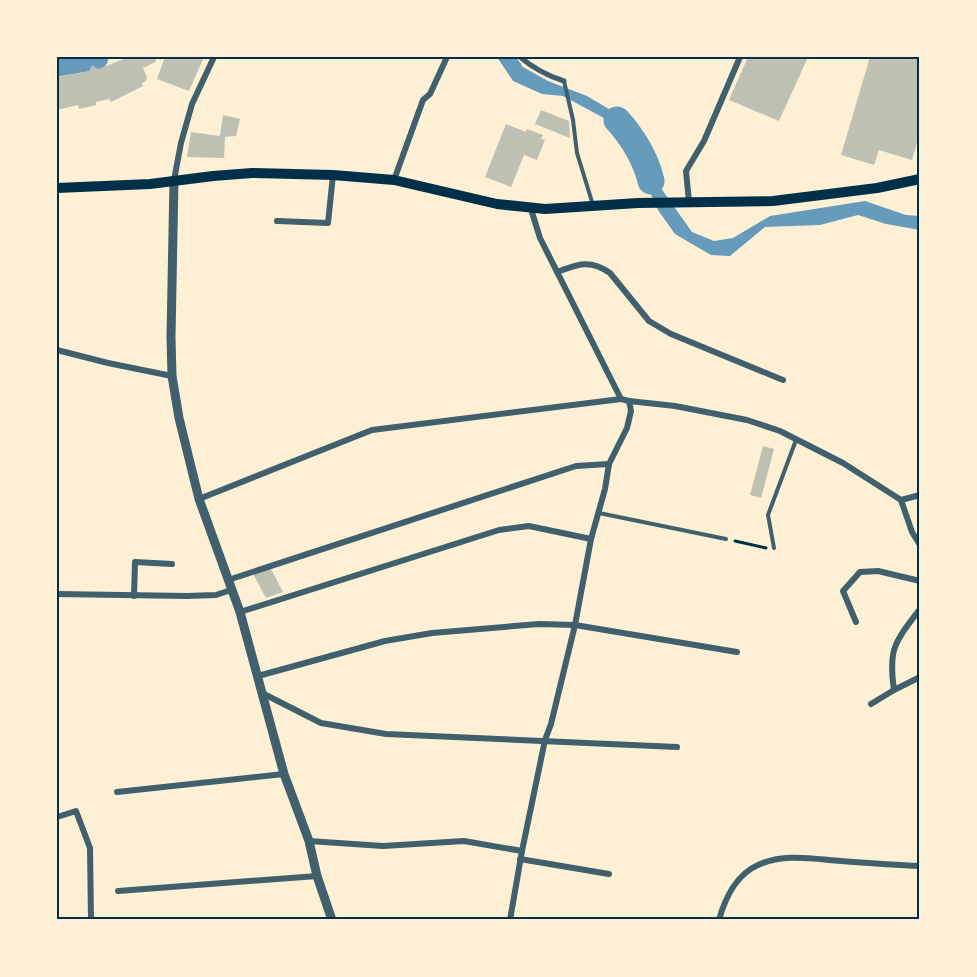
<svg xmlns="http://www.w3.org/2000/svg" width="977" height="977" viewBox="0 0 977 977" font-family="'Archivo Narrow',sans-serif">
	<rect width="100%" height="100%" fill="#fdf0d5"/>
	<polygon fill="#669bbc" points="497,57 516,57 523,67 548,81 587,96 619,115 635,136 638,151 646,167 692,232 714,241 733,238 770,216 865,201 906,215 920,216 920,230 886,224 858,215 820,225 765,227 730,256 711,255 675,234 658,210 630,147 615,124 563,96 542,94 513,81"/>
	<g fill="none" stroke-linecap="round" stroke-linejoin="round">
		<g stroke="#669bbc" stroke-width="27">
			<polyline points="57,63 95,57"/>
			<path d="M617 120C632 136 646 159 651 181"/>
		</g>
	</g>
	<g fill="#bec0b2">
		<polygon points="129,57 155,57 156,59 155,62 143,68 147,78 146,81 142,83 143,86 111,102 109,99 96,102 96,105 79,109 78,105 57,110 57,77 89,71 92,65 98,69"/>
		<polygon points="165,57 204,57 189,91 157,79"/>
		<polygon points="748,57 808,57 779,121 729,100"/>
		<polygon points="870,57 920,57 920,133 912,160 879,150 874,165 841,155"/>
		<polygon points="541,110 569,121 570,138 535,124"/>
		<polygon points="223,115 240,119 236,136 225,137 224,158 187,157 191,132 220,136"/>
		<polygon points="506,124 526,132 527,129 543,135 541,139 545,140 537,160 524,155 511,187 485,177"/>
		<polygon points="763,446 774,449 761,498 750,495"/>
		<polygon points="271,569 283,592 266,598 253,574"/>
	</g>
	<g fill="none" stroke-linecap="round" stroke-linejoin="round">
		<polyline stroke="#003049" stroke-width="3" points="735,541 766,548"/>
		<g stroke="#3f606c" stroke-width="4">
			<polyline points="564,81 573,120 577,153 593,205"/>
			<polyline points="599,513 726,539"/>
			<polyline points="774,548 768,515 796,440"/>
		</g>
		<path stroke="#3f606c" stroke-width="5" d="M520 57C533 68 548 76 564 81"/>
		<g stroke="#3f606c" stroke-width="6">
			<polyline points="174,180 181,143 192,104 214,57"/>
			<polyline points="394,180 423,100 430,94 447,57"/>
			<polyline points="689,202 686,171 704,141 740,57"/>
			<polyline points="277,221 328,223 333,175"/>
			<path d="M557 272C578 264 590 259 610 273L649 321 671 334 783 380"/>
			<polyline points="57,350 108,363 172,376"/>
			<polyline points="629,401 675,406 747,420 780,431 843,463 901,500 920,495"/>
			<polyline points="199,499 372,430 621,399"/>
			<polyline points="901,500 912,532 920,545"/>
			<polyline points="228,580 576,466 609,464"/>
			<polyline points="57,594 187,596 216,595 231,590"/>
			<polyline points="134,596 135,562 172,564"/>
			<polyline points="240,612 499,530 529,526 591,539"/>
			<polyline points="856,622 843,591 860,572 878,571 920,581"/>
			<polyline points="258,676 385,641 432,633 539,624 575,625 737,652"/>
			<polyline points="894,690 920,677"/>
			<polyline points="262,693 321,723 386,734 677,747"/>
			<path d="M871 704 894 690C888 648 895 642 920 609"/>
			<polyline points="117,792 284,774"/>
			<polyline points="57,817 76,811 90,848 91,920"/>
			<polyline points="309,841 383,846 464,841 522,851"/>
			<polyline points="520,859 609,874"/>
			<polyline points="118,891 317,876"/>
			<polyline points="510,920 522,851 545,740 551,724 575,625 591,539 605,489 609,464 627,428 631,411 629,401 621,399 540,238 531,209"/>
			<path d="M719 920C725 898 737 874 758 865 783 853 814 859 841 861 867 863 894 865 920 866"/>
		</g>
		<polyline stroke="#3f606c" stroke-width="9" points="174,180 171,337 172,376 179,418 199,499 240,612 284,774 309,841 317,876 332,920"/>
		<polyline stroke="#003049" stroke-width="10" points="57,188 150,184 213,176 252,173 333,175 394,180 497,204 545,209 638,203 773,201 877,188 920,179"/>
	</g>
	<rect width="977" height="977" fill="none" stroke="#fdf0d5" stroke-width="117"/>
	<rect x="58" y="58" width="860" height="860" fill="none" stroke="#003049" stroke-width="2"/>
</svg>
